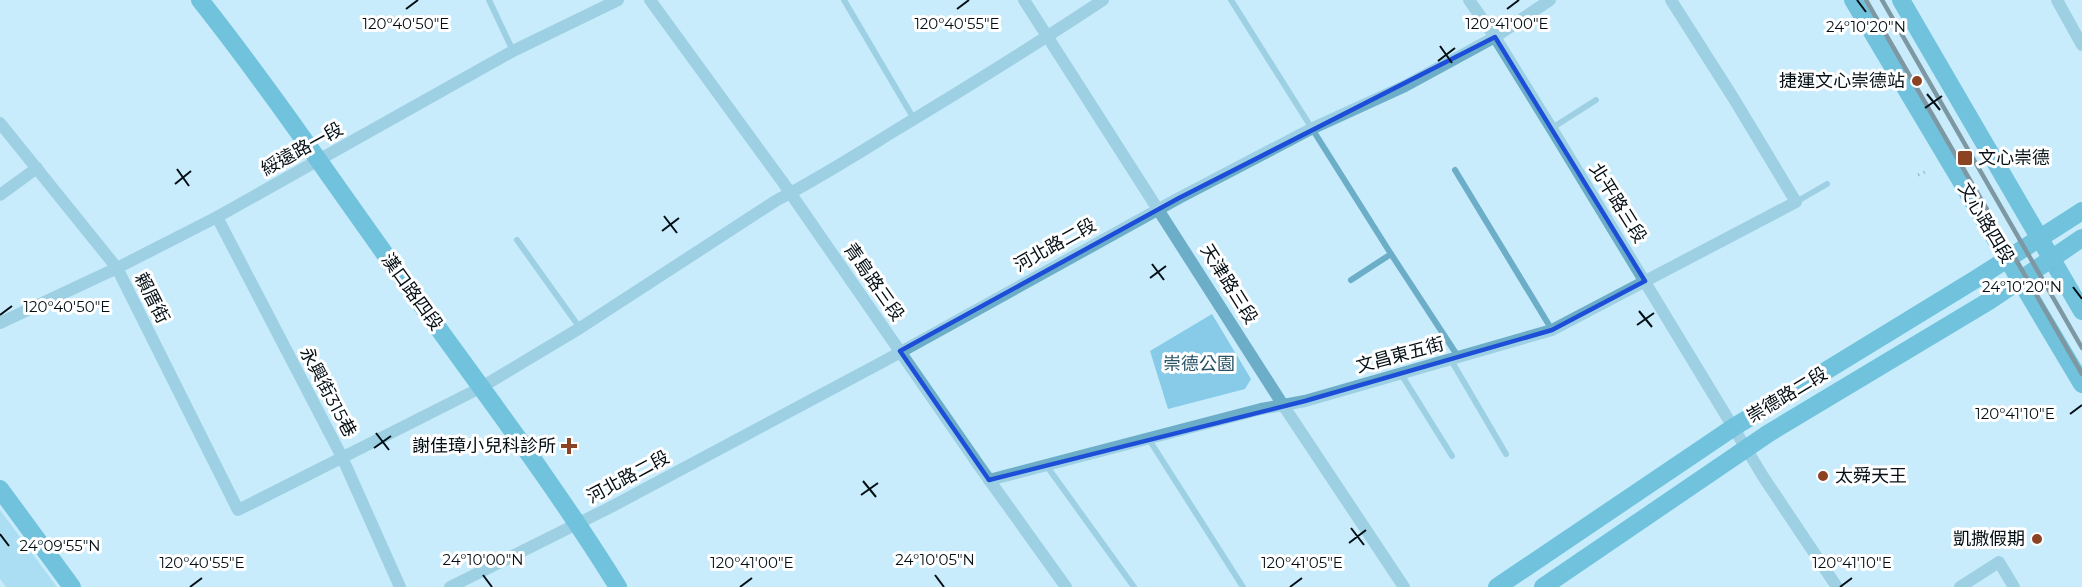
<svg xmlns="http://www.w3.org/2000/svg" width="2082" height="587" viewBox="0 0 2082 587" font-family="Montserrat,'Noto Sans TC',sans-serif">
	<rect width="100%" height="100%" fill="#c9ecfc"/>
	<g fill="#87cbe9">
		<polygon points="1212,314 1251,379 1245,389 1168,409 1150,351"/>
		<polygon points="0,510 57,587 6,587 0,579"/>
	</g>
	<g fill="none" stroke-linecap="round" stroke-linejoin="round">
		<polyline stroke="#6d8590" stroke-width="3" stroke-dasharray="1.5 4.5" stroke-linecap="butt" points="1918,175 1925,172"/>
		<g stroke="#6cadc8" stroke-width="6">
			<polyline points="489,0 513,51"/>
			<polyline points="844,0 914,119"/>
			<polyline points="1231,0 1391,254 1459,358"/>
			<polyline points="1552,128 1596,100"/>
			<polyline points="1455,170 1552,330"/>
			<polyline points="1796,202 1827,184"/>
			<polyline points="517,240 580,328"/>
			<polyline points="1351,280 1391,254"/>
			<polyline points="1451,360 1506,454"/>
			<polyline points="1401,374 1452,456"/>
			<polyline points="1148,438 1243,587"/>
			<polyline points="1046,465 1134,587"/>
		</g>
		<g stroke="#6cadc8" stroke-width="12">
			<polyline points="650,0 782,181 980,467 1066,587"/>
			<polyline points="1024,0 1283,405 1404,587"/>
			<polyline points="1469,0 1495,37 1552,129 1764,478 1837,587"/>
			<polyline points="2057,0 2082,45"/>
			<path d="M0 123 117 268 238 510 480 388 580 328 777 200C818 179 857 154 896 130 966 88 1035 45 1103 0"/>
			<polyline points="0,195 37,168"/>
			<polyline points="217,217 342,457 400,587"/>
			<polyline points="0,323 117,268 217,217 513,51 618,0"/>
			<polyline points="989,480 1261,409 1305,401 1552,330 1796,202 1734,99 1671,0"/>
			<polyline points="450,587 609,508 888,359 1179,198 1311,129 1405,86 1495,37 1550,0"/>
			<polyline points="1960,587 1999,562 2014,587"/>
		</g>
		<g stroke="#058fb8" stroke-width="18">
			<path d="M200 0C272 91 337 188 405 282 477 383 553 482 618 587"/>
			<polyline points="1853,0 2082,384"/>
			<polyline points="1901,0 2082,311"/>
			<polyline points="0,489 72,587"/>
			<polyline points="1497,587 1734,427 1976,279 2082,211"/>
			<polyline points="1543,587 1769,433 1989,301 2082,238"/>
		</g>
		<g stroke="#223038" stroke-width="4.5">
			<polyline points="1866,0 2082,374"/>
			<polyline points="1882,0 2082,348"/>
		</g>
	</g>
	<path d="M0 0H2082V587H0ZM1495 37 1645 281 1552 330 1305 401 989 480 900 351 1179 198Z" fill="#c9ecfc" fill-opacity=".55" fill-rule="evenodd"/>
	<path fill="none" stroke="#1d4ed8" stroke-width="4.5" stroke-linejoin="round" d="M1495 37 1645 281 1552 330 1305 401 989 480 900 351 1179 198Z"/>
	<path fill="none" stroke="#040f15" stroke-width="2" d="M1857 0 1866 12M406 9 418 0M957 9 969 0M1507 9 1519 0M1440 46 1452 63M1438 61 1455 48M1927 94 1940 110M1925 108 1942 96M177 169 189 186M175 184 191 171M664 216 677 233M662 231 679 218M1152 264 1164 280M1150 278 1166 266M2073 287 2082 299M1639 311 1652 327M0 315 12 306M1637 325 1654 313M2070 414 2082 405M376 433 389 450M374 448 391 436M863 481 876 497M861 495 878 483M1351 528 1364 545M0 534 9 546M1349 543 1366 530M483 575 492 587M935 575 944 587M190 587 202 578M740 587 752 578M1290 587 1302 578M1840 587 1852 578"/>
	<g fill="#8b4323" stroke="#fff" stroke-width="2">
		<circle cx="1917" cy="81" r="6"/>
		<rect x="1957" y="150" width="16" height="16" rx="3"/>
		<path d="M566 437h6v6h6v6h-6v6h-6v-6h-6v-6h6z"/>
		<circle cx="1823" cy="476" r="6"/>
		<circle cx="2037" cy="539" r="6"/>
	</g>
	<g text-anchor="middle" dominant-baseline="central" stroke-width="6" stroke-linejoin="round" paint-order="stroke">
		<g font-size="18" fill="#040f15" stroke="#fff" text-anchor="end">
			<text x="1905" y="81">捷運文心崇德站</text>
			<text x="1978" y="158" text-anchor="start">文心崇德</text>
			<text x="556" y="446">謝佳璋小兒科診所</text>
			<text x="1835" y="476" text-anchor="start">太舜天王</text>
			<text x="2025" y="539">凱撒假期</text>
		</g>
		<g font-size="18" fill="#040f15" stroke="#fff">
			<text transform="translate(302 149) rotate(-29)">綏遠路一段</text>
			<text transform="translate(1618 203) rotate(58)">北平路三段</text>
			<text transform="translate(1986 223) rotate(59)">文心路四段</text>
			<text transform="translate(1055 245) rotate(-29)">河北路二段</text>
			<text transform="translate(874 282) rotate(55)">青島路三段</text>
			<text transform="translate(1229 284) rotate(58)">天津路三段</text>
			<text transform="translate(412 292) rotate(54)">漢口路四段</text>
			<text transform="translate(152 298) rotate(63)">賴厝街</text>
			<text transform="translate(1400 355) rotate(-15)">文昌東五街</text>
			<text transform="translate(328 392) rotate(62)">永興街315巷</text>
			<text transform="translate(1787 395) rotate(-31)">崇德路二段</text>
			<text transform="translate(628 477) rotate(-28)">河北路二段</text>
		</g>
		<g font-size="18" fill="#275365" stroke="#fff">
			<text x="1199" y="364">崇德公園</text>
		</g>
	</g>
	<g font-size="15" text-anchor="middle" fill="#040f15" stroke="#fff" stroke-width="6" stroke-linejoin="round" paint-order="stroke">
		<text x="406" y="29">120°40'50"E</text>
		<text x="957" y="29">120°40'55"E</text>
		<text x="1507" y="29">120°41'00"E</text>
		<text x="1866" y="32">24°10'20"N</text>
		<text x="2022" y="292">24°10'20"N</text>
		<text x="67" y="312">120°40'50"E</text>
		<text x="2015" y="419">120°41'10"E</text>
		<text x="60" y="551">24°09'55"N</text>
		<text x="483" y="565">24°10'00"N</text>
		<text x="935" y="565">24°10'05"N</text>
		<text x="202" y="568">120°40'55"E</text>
		<text x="752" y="568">120°41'00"E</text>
		<text x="1302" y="568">120°41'05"E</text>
		<text x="1852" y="568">120°41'10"E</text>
	</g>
</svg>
